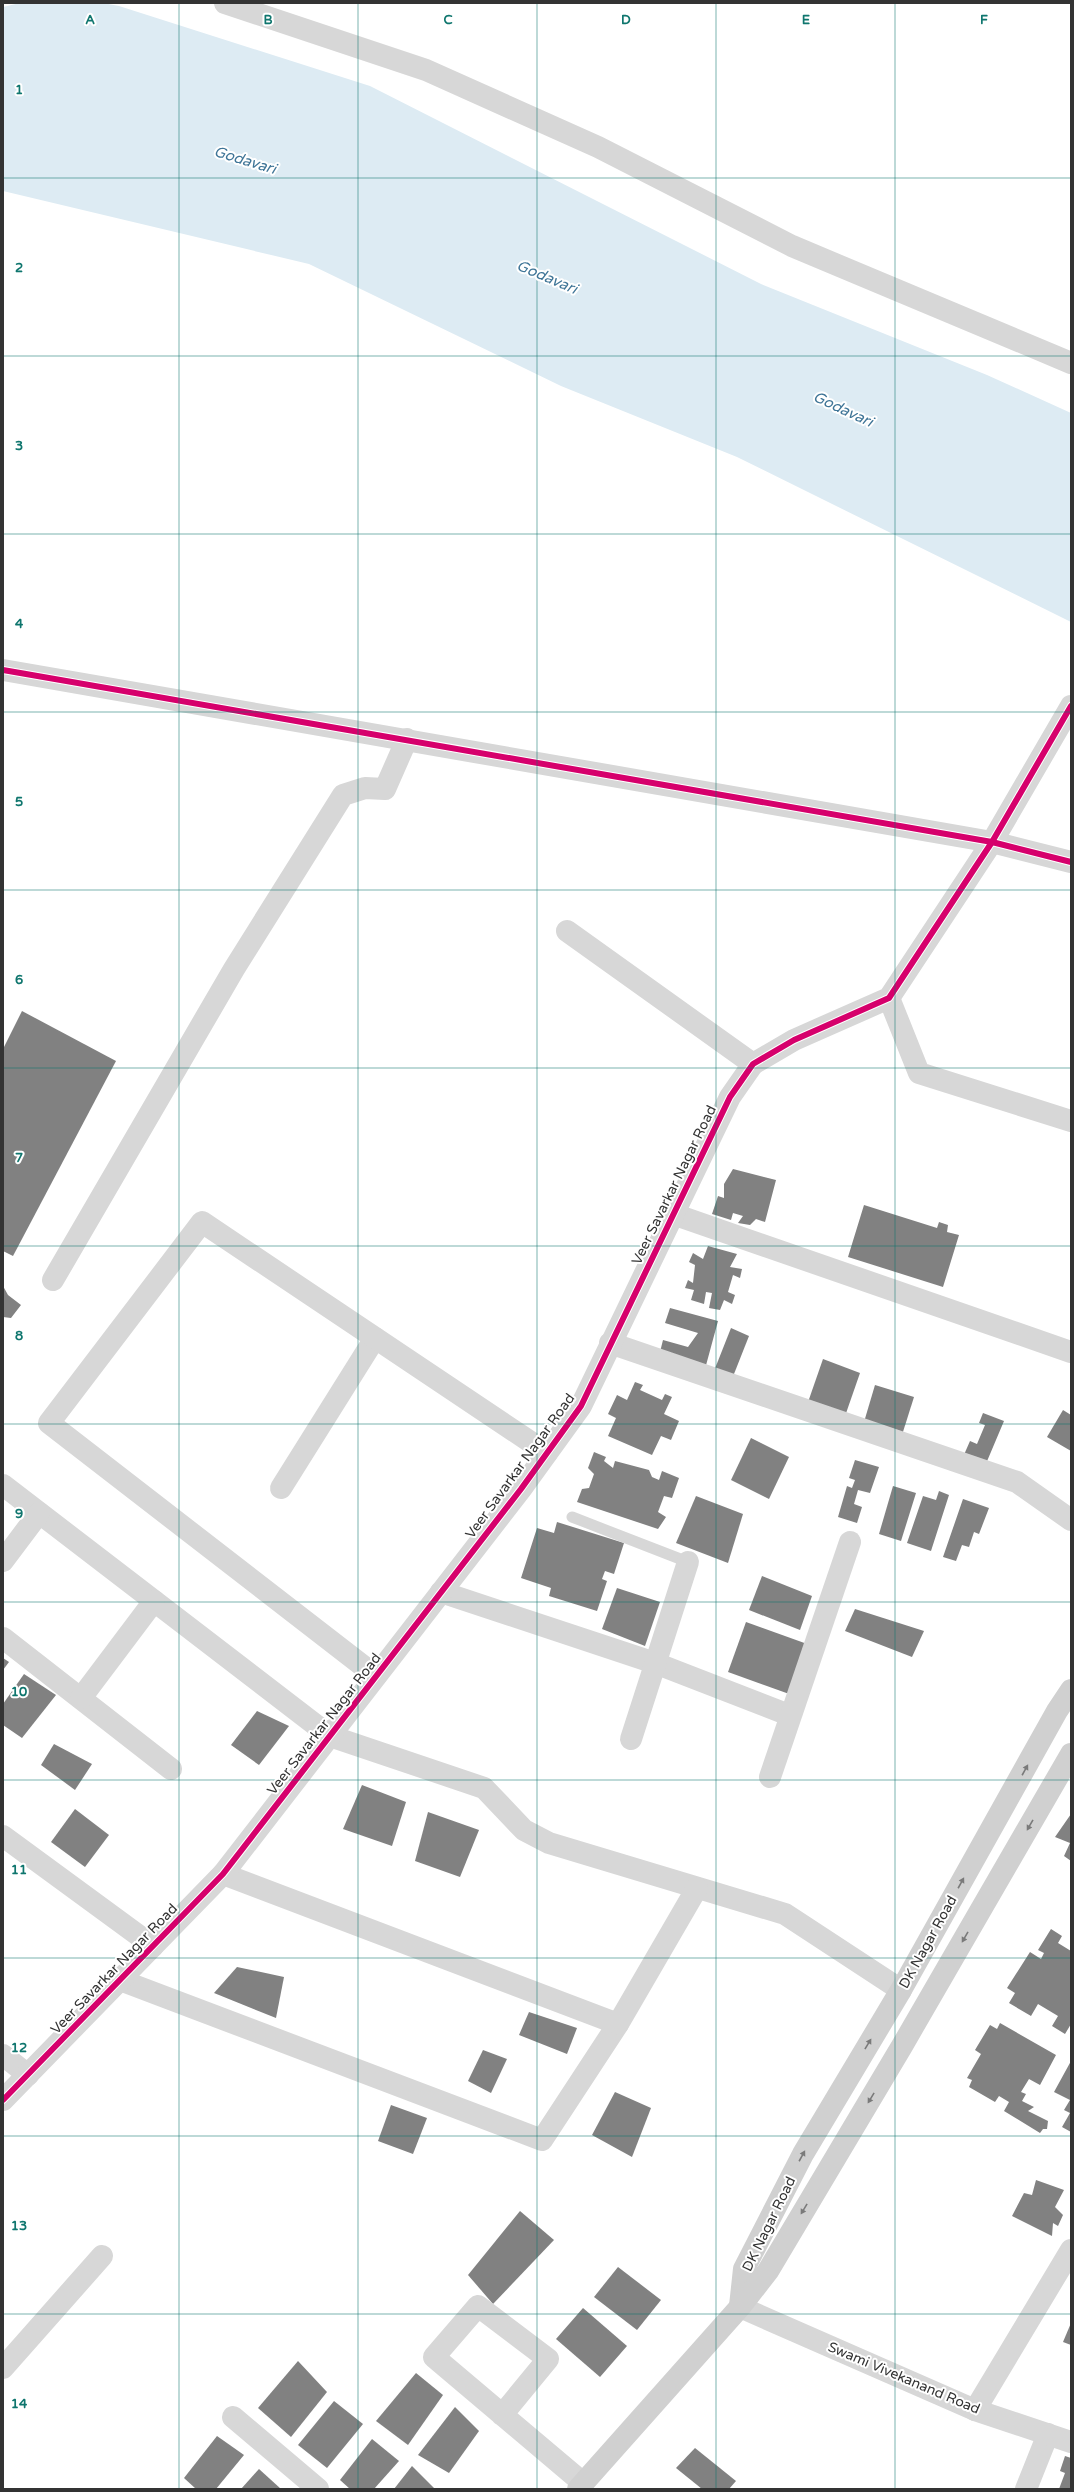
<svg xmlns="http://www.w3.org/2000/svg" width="1074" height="2492" viewBox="0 0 1074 2492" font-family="'Varela Round',sans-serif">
	<rect width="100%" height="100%" fill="#fff"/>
	<polygon fill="#ddebf3" points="20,3 103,3 119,6 370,86 761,284 987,375 1071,413 1071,622 737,457 561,386 309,264 3,191 3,7"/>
	<g fill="#818181">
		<polygon points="22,1011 116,1061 13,1256 3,1251 3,1049"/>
		<polygon points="733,1169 776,1180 765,1222 756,1219 750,1225 738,1223 743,1216 733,1213 731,1220 712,1214 718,1196 724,1198 724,1184"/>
		<polygon points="864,1205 937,1228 939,1222 948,1225 947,1232 959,1235 943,1287 848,1257"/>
		<polygon points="708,1246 737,1254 730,1267 742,1269 740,1278 733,1275 728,1292 735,1295 732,1304 724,1300 720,1310 709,1308 712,1293 706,1292 704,1304 691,1300 694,1290 685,1288 688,1280 693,1283 695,1265 689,1262 693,1253 703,1259"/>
		<polygon points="3,1286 8,1295 21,1305 11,1318 3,1317"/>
		<polygon points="670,1308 718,1321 705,1369 659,1356 663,1340 688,1347 698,1333 665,1323"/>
		<polygon points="731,1328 749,1336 732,1379 714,1371"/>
		<polygon points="823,1359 860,1373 844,1419 807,1405"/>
		<polygon points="635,1382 643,1385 640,1390 662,1400 665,1394 672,1397 664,1414 679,1421 671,1440 661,1436 652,1455 608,1436 616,1418 608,1414 617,1395 627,1400"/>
		<polygon points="875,1385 914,1397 902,1435 864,1422"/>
		<polygon points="1063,1410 1071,1415 1071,1451 1047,1437"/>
		<polygon points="983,1413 1004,1421 985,1466 963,1457 970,1441 977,1444 985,1425 979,1423"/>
		<polygon points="751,1438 789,1457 769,1499 731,1480"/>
		<polygon points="594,1452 606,1457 604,1461 613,1468 615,1461 649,1470 652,1477 659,1480 662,1471 679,1478 672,1498 664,1496 658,1512 666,1517 658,1529 577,1502 582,1489 589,1488 594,1474 588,1468"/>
		<polygon points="855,1460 879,1467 870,1493 858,1490 854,1504 862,1507 857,1523 838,1517 847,1486 852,1488 855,1480 849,1478"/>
		<polygon points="893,1486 916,1493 901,1541 879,1534"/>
		<polygon points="939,1491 949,1495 931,1551 907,1543 923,1496 936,1500"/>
		<polygon points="696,1496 743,1514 728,1563 676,1543"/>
		<polygon points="963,1499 989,1508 979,1534 974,1532 969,1547 962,1545 956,1561 943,1557"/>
		<polygon points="557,1522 624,1543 614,1574 605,1571 602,1579 607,1581 597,1611 549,1596 551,1588 521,1578 537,1528 554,1533"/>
		<polygon points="762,1576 812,1596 800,1630 749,1610"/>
		<polygon points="617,1588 660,1602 645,1646 602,1629"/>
		<polygon points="855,1609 924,1631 912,1657 845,1631"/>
		<polygon points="746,1622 810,1645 792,1695 728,1672"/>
		<polygon points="3,1658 9,1662 3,1670"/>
		<polygon points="24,1674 56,1695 22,1738 3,1725 3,1704"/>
		<polygon points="257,1711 289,1726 259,1765 231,1745"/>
		<polygon points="54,1744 92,1764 75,1790 41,1765"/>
		<polygon points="362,1785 406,1802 392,1846 343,1829"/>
		<polygon points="75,1809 109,1835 85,1867 51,1842"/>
		<polygon points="428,1812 479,1830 460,1877 415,1861"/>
		<polygon points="1071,1814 1071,1861 1064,1856 1070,1843 1055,1837"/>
		<polygon points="1051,1929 1062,1936 1058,1943 1071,1951 1071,2024 1065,2034 1052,2026 1058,2016 1038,2004 1031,2016 1009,2003 1015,1993 1007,1988 1030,1952 1041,1959 1044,1953 1038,1950"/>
		<polygon points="237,1967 284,1977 276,2018 214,1993"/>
		<polygon points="529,2012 577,2028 567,2054 519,2035"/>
		<polygon points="1000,2023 1056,2055 1040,2085 1029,2079 1021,2092 1026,2094 1022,2101 1034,2107 1028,2111 1048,2121 1047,2129 1043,2129 1040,2133 1004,2111 1009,2102 999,2096 995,2102 969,2087 972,2080 967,2078 981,2054 975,2050 990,2025 997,2029"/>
		<polygon points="483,2050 507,2059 491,2093 468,2081"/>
		<polygon points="1071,2061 1071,2132 1062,2127 1070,2113 1064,2110 1070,2100 1054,2092"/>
		<polygon points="615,2092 651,2108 632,2157 592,2135"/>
		<polygon points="391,2105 427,2118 413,2154 378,2141"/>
		<polygon points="1036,2180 1064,2190 1055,2207 1063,2215 1058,2226 1053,2223 1052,2236 1012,2216 1024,2193 1032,2195"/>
		<polygon points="520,2211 554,2240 493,2304 468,2275"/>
		<polygon points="618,2267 661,2300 637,2330 594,2297"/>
		<polygon points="583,2308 627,2346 600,2377 556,2339"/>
		<polygon points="1071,2323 1071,2345 1063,2342"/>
		<polygon points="298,2361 327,2392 291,2437 258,2408"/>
		<polygon points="416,2373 443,2395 408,2445 376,2421"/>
		<polygon points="334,2401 363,2424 327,2468 298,2445"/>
		<polygon points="455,2407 479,2431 449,2473 418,2455"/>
		<polygon points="217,2436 244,2455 216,2489 196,2489 184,2478"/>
		<polygon points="372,2439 399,2461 374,2489 350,2489 340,2480"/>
		<polygon points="695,2448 736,2481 729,2489 702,2489 676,2468"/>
		<polygon points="1065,2456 1071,2458 1071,2489 1059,2489 1065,2473 1060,2471"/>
		<polygon points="412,2466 435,2489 394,2489"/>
		<polygon points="259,2469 281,2489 241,2489"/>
	</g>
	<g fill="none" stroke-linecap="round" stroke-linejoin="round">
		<polyline stroke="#d7d7d7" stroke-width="11" points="572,1517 688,1562"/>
		<g stroke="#d7d7d7" stroke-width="22">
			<polyline points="225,3 426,70 598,147 792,246 1071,363"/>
			<polyline points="3,670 992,842 1071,862"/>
			<polyline points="567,931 753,1064"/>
			<polyline points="889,998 919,1073 1071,1121"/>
			<polyline points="673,1214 1071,1352"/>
			<polyline points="53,1280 234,969 343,795 365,788 385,789 407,739"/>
			<polyline points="610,1343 1017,1482 1071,1520"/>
			<polyline points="3,1485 330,1736 484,1788 524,1830 549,1843 785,1914 901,1990"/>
			<polyline points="281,1488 375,1338"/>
			<polyline points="3,1561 39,1513"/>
			<polyline points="441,1592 655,1663 789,1715"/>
			<polyline points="3,1638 171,1769"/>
			<polyline points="376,1676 49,1423 202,1222 547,1453"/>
			<polyline points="81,1698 154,1601"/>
			<polyline points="631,1739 688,1562"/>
			<polyline points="770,1777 850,1542"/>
			<polyline points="3,1836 153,1946"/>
			<polyline points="120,1980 542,2140 618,2024 223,1874"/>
			<polyline points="618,2024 697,1888"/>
			<polyline points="3,2055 28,2075"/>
			<polyline points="3,2368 102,2256"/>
			<polyline points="975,2410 1071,2250"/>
			<polyline points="502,2415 548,2359 478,2306 434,2357 583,2483"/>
			<polyline points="233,2417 318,2489"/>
			<polyline points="1026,2489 1048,2434"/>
		</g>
		<g stroke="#d7d7d7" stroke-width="22">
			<polyline points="3,2100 223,1874 521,1489 581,1406 730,1097 753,1064 794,1040 889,998 992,842 1071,706"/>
			<polyline points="740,2307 975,2410 1071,2442"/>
		</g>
		<g stroke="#d0d0d0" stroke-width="22">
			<polyline points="740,2306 744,2269 803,2154 901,1990 1057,1711 1071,1690"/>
			<polyline points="578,2489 740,2307 768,2271 902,2046 1071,1754"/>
		</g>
		<defs>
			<g id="cycleway">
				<polyline points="3,670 992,842 1071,862"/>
				<polyline points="3,2100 223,1874 521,1489 581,1406 730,1097 753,1064 794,1040 889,998 992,842 1071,706"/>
			</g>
		</defs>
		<use href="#cycleway" stroke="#fff" stroke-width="8"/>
		<use href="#cycleway" stroke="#d6006c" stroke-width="6"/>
	</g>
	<defs><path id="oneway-solid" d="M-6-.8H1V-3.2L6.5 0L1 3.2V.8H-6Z"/></defs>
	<g fill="#7a7a7a">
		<use href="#oneway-solid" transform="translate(1025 1770) rotate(-61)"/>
		<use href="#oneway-solid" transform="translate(1030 1825) rotate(120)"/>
		<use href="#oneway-solid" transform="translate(961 1883) rotate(-61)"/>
		<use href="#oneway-solid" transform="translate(965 1937) rotate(120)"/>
		<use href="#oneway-solid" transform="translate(868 2044) rotate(-59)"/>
		<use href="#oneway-solid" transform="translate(871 2098) rotate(121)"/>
		<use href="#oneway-solid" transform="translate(802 2156) rotate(-61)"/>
		<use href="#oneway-solid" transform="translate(804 2209) rotate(121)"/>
	</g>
	<path fill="none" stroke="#0f766e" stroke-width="1" stroke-opacity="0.55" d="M179 3V2489M358 3V2489M537 3V2489M716 3V2489M895 3V2489M3 178H1071M3 356H1071M3 534H1071M3 712H1071M3 890H1071M3 1068H1071M3 1246H1071M3 1424H1071M3 1602H1071M3 1780H1071M3 1958H1071M3 2136H1071M3 2314H1071"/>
	<g text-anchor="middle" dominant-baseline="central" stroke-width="4" stroke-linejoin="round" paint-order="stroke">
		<g font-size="14" fill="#333" stroke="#fff">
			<text transform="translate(674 1185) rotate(-64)">Veer Savarkar Nagar Road</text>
			<text transform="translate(520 1466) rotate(-54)">Veer Savarkar Nagar Road</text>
			<text transform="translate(324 1724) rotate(-52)">Veer Savarkar Nagar Road</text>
			<text transform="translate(928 1942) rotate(-61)">DK Nagar Road</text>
			<text transform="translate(114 1969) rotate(-46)">Veer Savarkar Nagar Road</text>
			<text transform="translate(769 2224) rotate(-64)">DK Nagar Road</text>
			<text transform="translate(904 2378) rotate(23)">Swami Vivekanand Road</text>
		</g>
		<g font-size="15" font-style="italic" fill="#3f7597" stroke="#fff">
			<text transform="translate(245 160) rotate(17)">Godavari</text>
			<text transform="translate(547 277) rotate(23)">Godavari</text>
			<text transform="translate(843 409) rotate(25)">Godavari</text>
		</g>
	</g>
	<g font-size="13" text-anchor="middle" font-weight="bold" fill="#0f766e" stroke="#fff" stroke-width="4" stroke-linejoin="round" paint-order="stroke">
		<text x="90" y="24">A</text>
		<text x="268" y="24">B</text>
		<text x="448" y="24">C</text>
		<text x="626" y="24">D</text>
		<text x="806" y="24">E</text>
		<text x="984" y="24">F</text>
		<text x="19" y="94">1</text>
		<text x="19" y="272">2</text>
		<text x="19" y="450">3</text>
		<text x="19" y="628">4</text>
		<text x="19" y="806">5</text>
		<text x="19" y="984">6</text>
		<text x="19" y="1162">7</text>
		<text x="19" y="1340">8</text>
		<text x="19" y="1518">9</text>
		<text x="19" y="1696">10</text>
		<text x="19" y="1874">11</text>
		<text x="19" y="2052">12</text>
		<text x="19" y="2230">13</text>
		<text x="19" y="2408">14</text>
	</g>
	<rect width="1074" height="2492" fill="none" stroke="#333333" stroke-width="8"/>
</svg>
